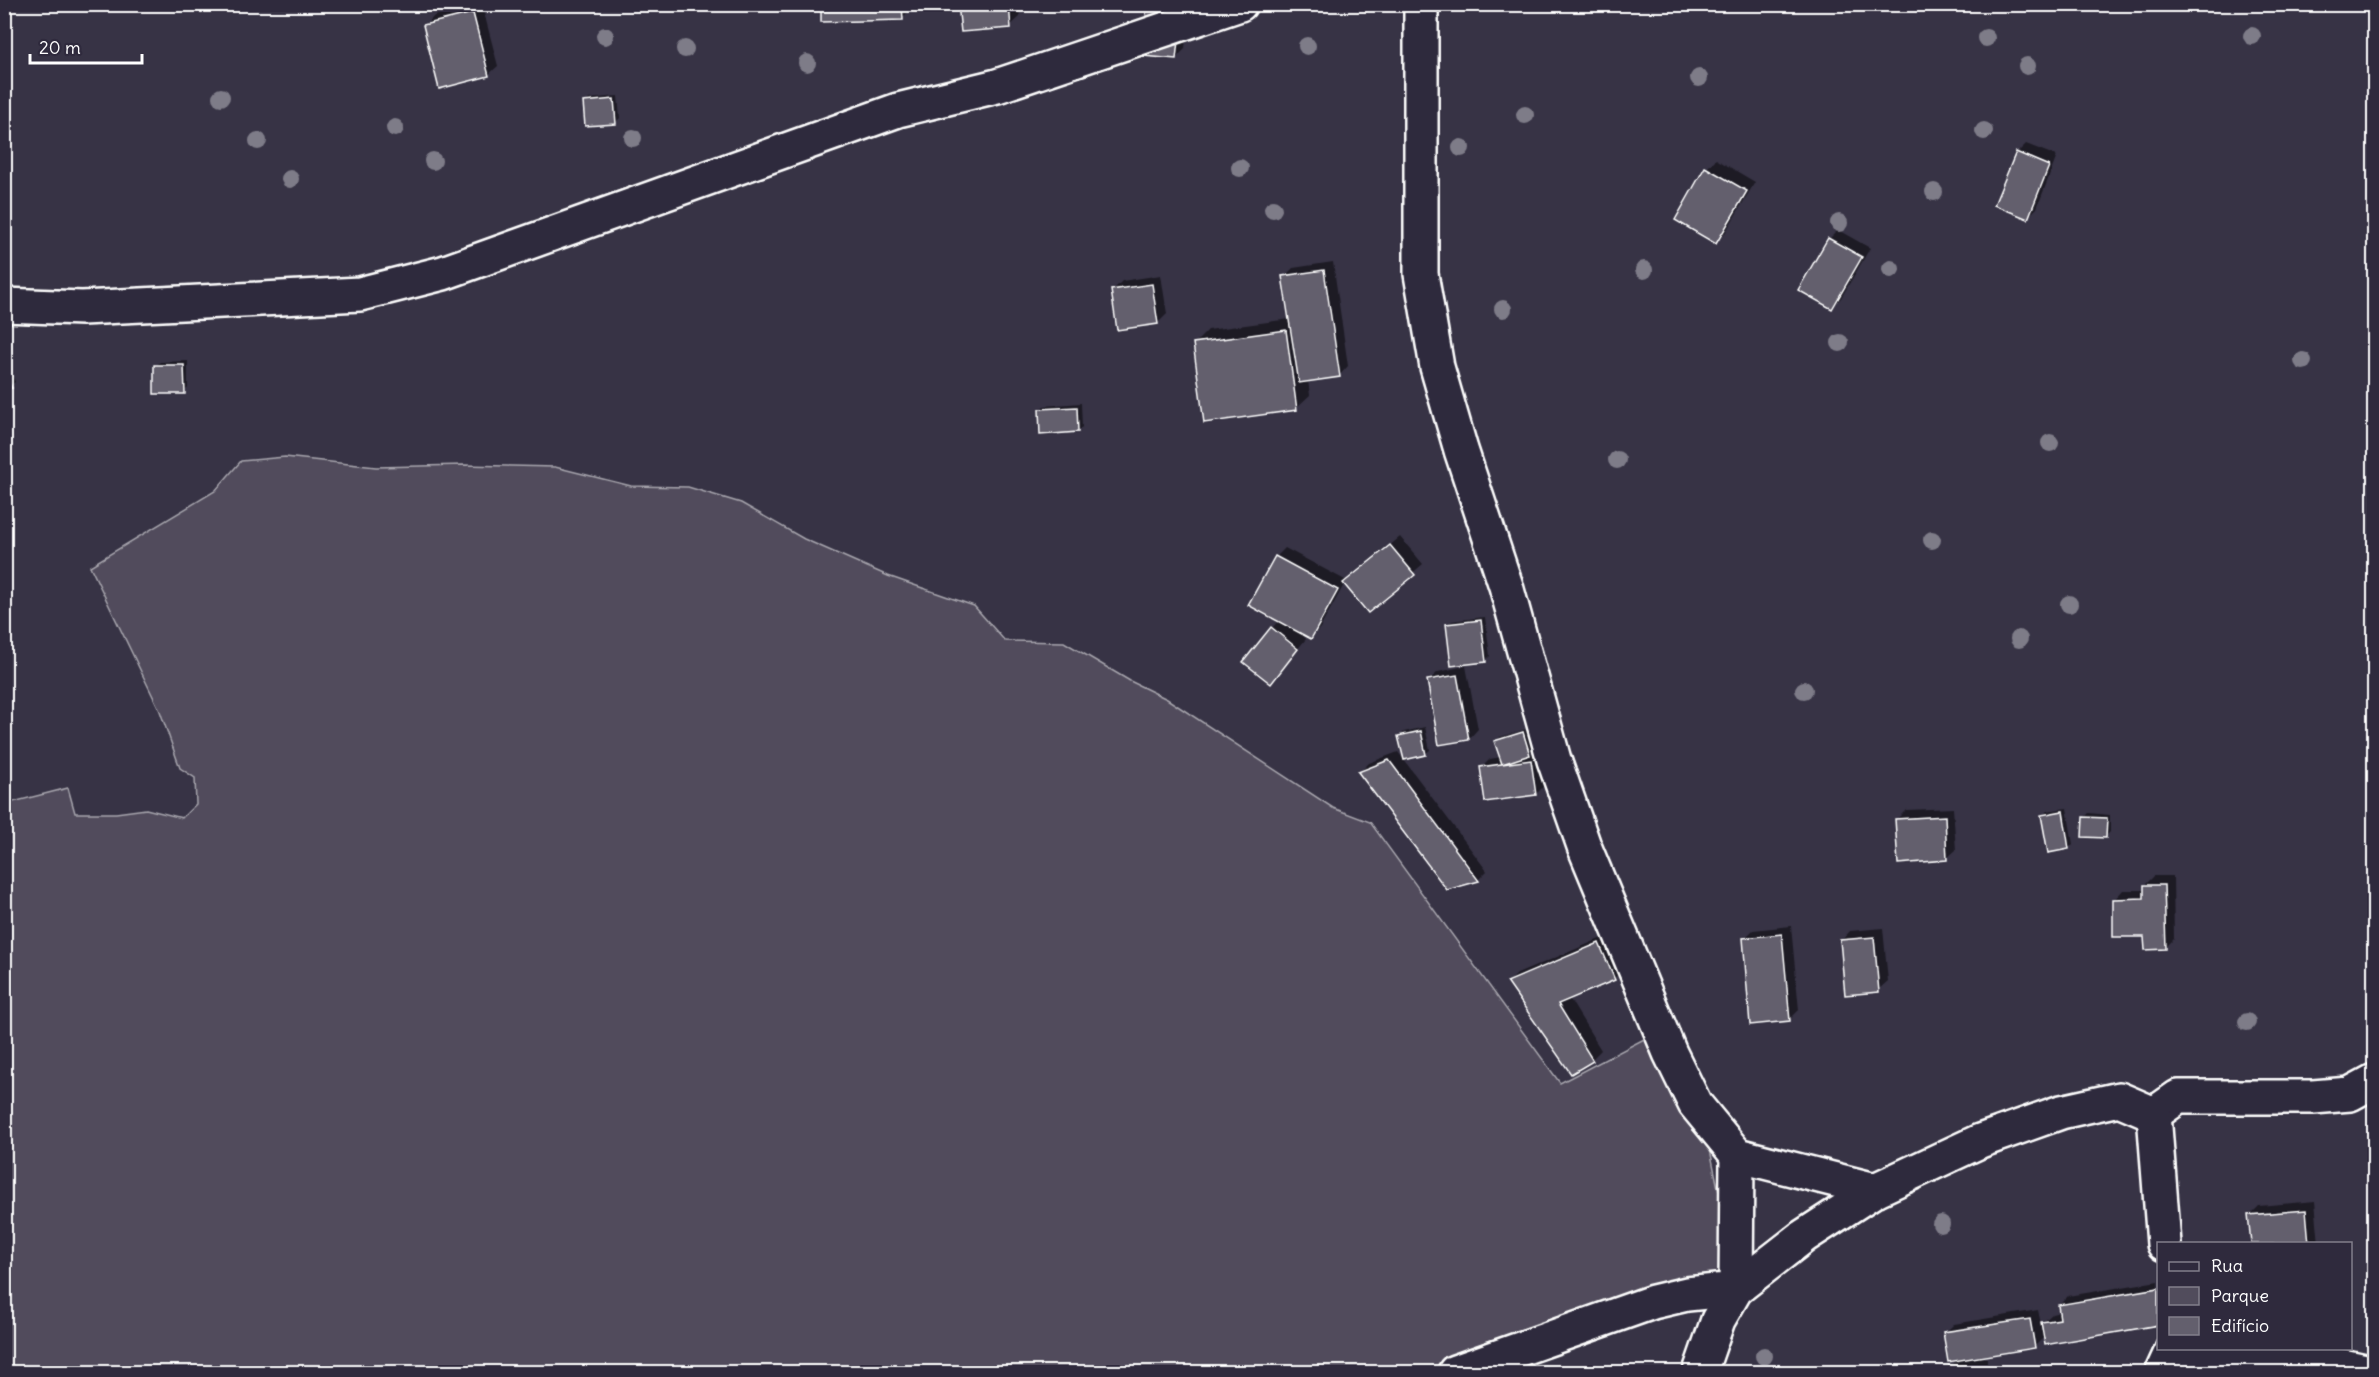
<svg xmlns="http://www.w3.org/2000/svg" width="2379" height="1377" viewBox="0 0 2379 1377" font-family="Delius,sans-serif">
	<rect width="100%" height="100%" fill="#373345"/>
	<filter id="ink" filterUnits="userSpaceOnUse"><feTurbulence type="fractalNoise" baseFrequency=".0167" numOctaves="2"/><feDisplacementMap in="SourceGraphic" scale="12" xChannelSelector="R" yChannelSelector="G"/><feConvolveMatrix kernelMatrix="1 2 1 2 8 2 1 2 1" color-interpolation-filters="sRGB"/></filter>
	<g filter="url(#ink)">
		<polygon fill="#514c5c" stroke="#a8a6ae" stroke-width="1.5" points="285,457 376,467 464,465 555,467 631,486 688,487 741,503 804,539 888,576 974,606 1005,641 1064,642 1130,681 1167,699 1333,808 1370,822 1560,1083 1646,1038 1708,1140 1731,1250 1726,1277 1578,1340 1509,1372 5,1372 4,851 8,850 5,836 5,804 68,788 75,813 116,813 146,809 182,818 196,804 195,778 180,768 160,711 90,566 215,491 241,461"/>
		<g fill="#0007">
			<polygon points="822,4 916,4 902,18"/>
			<polygon points="960,4 1018,4 1020,17 1010,26"/>
			<polygon points="1149,4 1189,4 1185,49 1176,58"/>
			<polygon points="482,5 498,66 488,75 425,26 434,16"/>
			<polygon points="618,96 620,118 615,123 585,103 589,99"/>
			<polygon points="2026,144 2057,156 2037,208 2028,217 2017,153"/>
			<polygon points="1716,159 1755,182 1725,233 1716,242 1677,219 1707,168"/>
			<polygon points="1838,230 1870,248 1841,298 1832,307 1829,239"/>
			<polygon points="1333,262 1348,366 1339,376 1308,380 1310,395 1296,408 1194,344 1208,330 1290,319 1284,277 1293,268"/>
			<polygon points="1161,275 1167,314 1158,323 1113,290 1122,281"/>
			<polygon points="4,359 15,382 4,389"/>
			<polygon points="188,361 188,388 184,392 156,366 160,362"/>
			<polygon points="1081,403 1082,427 1078,431 1040,410 1044,406"/>
			<polygon points="1400,537 1423,564 1368,611 1345,583 1320,628 1311,637 1299,631 1306,639 1270,682 1272,628 1279,620 1276,557 1285,548 1347,581"/>
			<polygon points="1485,617 1490,656 1486,660 1447,625 1452,621"/>
			<polygon points="1466,666 1478,729 1469,739 1440,744 1428,681 1438,672"/>
			<polygon points="1425,727 1430,750 1425,754 1400,736 1404,732"/>
			<polygon points="1527,729 1534,749 1529,753 1540,752 1545,785 1536,794 1481,768 1490,759 1501,757 1496,742 1500,737"/>
			<polygon points="1398,752 1487,871 1478,880 1448,888 1360,772 1369,763"/>
			<polygon points="1953,808 1956,850 1946,859 1897,819 1906,810"/>
			<polygon points="2067,808 2073,844 2069,848 2042,816 2047,811"/>
			<polygon points="2089,813 2110,815 2110,832 2105,837 2084,818"/>
			<polygon points="2154,876 2173,876 2174,939 2165,948 2146,935 2114,900 2123,890 2145,890 2145,885"/>
			<polygon points="1791,926 1799,1010 1790,1019 1744,939 1753,930"/>
			<polygon points="1883,928 1888,981 1878,990 1841,941 1850,931"/>
			<polygon points="1609,935 1623,969 1614,979 1569,998 1601,1050 1592,1059 1509,982 1517,974"/>
			<polygon points="2315,1201 2319,1244 2252,1244 2250,1215 2259,1206"/>
			<polygon points="2158,1281 2158,1323 2046,1343 2045,1336 2034,1347 1974,1356 1987,1358 1987,1372 1950,1372 1950,1367 1958,1359 1945,1333 1954,1324 2038,1310 2041,1324 2052,1314 2060,1312 2059,1305 2068,1296"/>
		</g>
		<g fill="#635f6d" stroke="#fff" stroke-width="1.5">
			<polygon points="821,4 902,4 903,20 821,22"/>
			<polygon points="958,4 1009,4 1011,28 961,32"/>
			<polygon points="1147,4 1182,4 1176,59 1143,56"/>
			<polygon points="473,13 489,76 439,89 423,25"/>
			<polygon points="614,99 616,124 585,126 583,102"/>
			<polygon points="2016,152 2049,166 2028,219 1994,205"/>
			<polygon points="1705,167 1747,191 1716,244 1675,220"/>
			<polygon points="1828,238 1862,257 1832,309 1798,290"/>
			<polygon points="1324,270 1340,377 1299,383 1282,276"/>
			<polygon points="1152,284 1158,324 1117,330 1111,290"/>
			<polygon points="1286,330 1297,410 1204,423 1193,343"/>
			<polygon points="154,365 184,365 185,394 154,394"/>
			<polygon points="4,372 12,388 4,391"/>
			<polygon points="1077,407 1078,432 1040,435 1039,409"/>
			<polygon points="1390,545 1415,575 1368,613 1343,583"/>
			<polygon points="1275,556 1338,590 1311,639 1248,605"/>
			<polygon points="1481,620 1486,662 1451,666 1446,624"/>
			<polygon points="1271,627 1298,649 1271,684 1243,662"/>
			<polygon points="1457,675 1469,740 1439,745 1427,680"/>
			<polygon points="1421,731 1426,755 1404,760 1398,736"/>
			<polygon points="1523,732 1530,755 1502,764 1494,741"/>
			<polygon points="1389,760 1479,881 1447,890 1358,772"/>
			<polygon points="1531,760 1536,795 1485,802 1480,767"/>
			<polygon points="2063,811 2069,849 2048,853 2041,815"/>
			<polygon points="1945,816 1947,860 1898,864 1895,819"/>
			<polygon points="2083,817 2107,818 2106,838 2082,837"/>
			<polygon points="2144,885 2164,885 2166,949 2145,950 2144,937 2113,937 2113,899 2144,898"/>
			<polygon points="1782,934 1790,1021 1750,1025 1743,938"/>
			<polygon points="1874,937 1879,992 1845,995 1840,940"/>
			<polygon points="1599,943 1615,980 1558,1004 1593,1061 1571,1074 1507,982"/>
			<polygon points="2306,1210 2309,1244 2251,1244 2248,1215"/>
			<polygon points="2158,1288 2158,1325 2045,1345 2041,1322 2060,1319 2058,1305"/>
			<polygon points="2030,1319 2035,1348 1948,1362 1943,1332"/>
			<polygon points="1949,1366 1978,1367 1978,1372 1949,1372"/>
		</g>
		<g fill="none" stroke-linecap="round" stroke-linejoin="round">
			<defs>
				<g id="minor">
					<polyline points="1421,4 1421,274 1437,367 1461,450 1506,586 1554,760 1584,846 1670,1053 1695,1104 1737,1155 1875,1190"/>
					<polyline points="4,305 82,308 360,294 443,273 898,110 997,86 1240,4"/>
					<polyline points="2154,1114 2178,1097 2313,1097 2350,1094 2374,1081"/>
					<polyline points="2154,1114 2164,1244"/>
					<polyline points="2179,1348 2183,1353 2309,1359 2370,1372"/>
					<polyline points="1455,1372 1653,1302 1687,1294 1736,1289 1737,1155"/>
					<polyline points="1700,1372 1718,1320 1736,1289 1804,1236 1875,1190 1980,1141 2061,1112 2119,1099 2154,1114"/>
					<polyline points="2162,1372 2173,1348"/>
				</g>
			</defs>
			<use href="#minor" stroke="#fff" stroke-width="38"/>
			<use href="#minor" stroke="#2f2a3d" stroke-width="33"/>
		</g>
		<g fill="#7e7c88">
			<circle cx="605" cy="36" r="9"/>
			<circle cx="2252" cy="36" r="9"/>
			<circle cx="1986" cy="38" r="9"/>
			<circle cx="1307" cy="46" r="9"/>
			<circle cx="685" cy="49" r="9"/>
			<circle cx="807" cy="63" r="9"/>
			<circle cx="2027" cy="66" r="9"/>
			<circle cx="1699" cy="78" r="9"/>
			<circle cx="221" cy="97" r="9"/>
			<circle cx="1525" cy="115" r="9"/>
			<circle cx="395" cy="128" r="9"/>
			<circle cx="1984" cy="131" r="9"/>
			<circle cx="633" cy="138" r="9"/>
			<circle cx="258" cy="141" r="9"/>
			<circle cx="1461" cy="148" r="9"/>
			<circle cx="433" cy="161" r="9"/>
			<circle cx="1240" cy="168" r="9"/>
			<circle cx="290" cy="179" r="9"/>
			<circle cx="1934" cy="192" r="9"/>
			<circle cx="1273" cy="209" r="9"/>
			<circle cx="1839" cy="223" r="9"/>
			<circle cx="1891" cy="269" r="9"/>
			<circle cx="1644" cy="270" r="9"/>
			<circle cx="1503" cy="309" r="9"/>
			<circle cx="1840" cy="343" r="9"/>
			<circle cx="2303" cy="361" r="9"/>
			<circle cx="2050" cy="443" r="9"/>
			<circle cx="1617" cy="460" r="9"/>
			<circle cx="1932" cy="540" r="9"/>
			<circle cx="2069" cy="604" r="9"/>
			<circle cx="2019" cy="639" r="9"/>
			<circle cx="1804" cy="690" r="9"/>
			<circle cx="2247" cy="1022" r="9"/>
			<circle cx="1941" cy="1224" r="9"/>
			<circle cx="1764" cy="1356" r="9"/>
		</g>
	</g>
	<rect width="2379" height="1377" fill="none" stroke="#2f2a3d" stroke-width="24"/>
	<rect x="12" y="12" width="2355" height="1353" fill="none" stroke="#fff" stroke-width="2" filter="url(#ink)"/>
	<rect x="2157" y="1242" width="195" height="108" fill="#2f2a3d" stroke="#827f8b" stroke-width="1.5"/>
	<rect x="2169" y="1262" width="30" height="9" fill="#2f2a3d" stroke="#827f8b" stroke-width="1.5"/>
	<text x="2211" y="1272" font-size="18" fill="#ffffff">Rua</text>
	<rect x="2169" y="1287" width="30" height="18" fill="#514c5c" stroke="#827f8b" stroke-width="1.5"/>
	<text x="2211" y="1302" font-size="18" fill="#ffffff">Parque</text>
	<rect x="2169" y="1317" width="30" height="18" fill="#635f6d" stroke="#827f8b" stroke-width="1.5"/>
	<text x="2211" y="1332" font-size="18" fill="#ffffff">Edifício</text>
	<path d="M30 54v9h112v-9" fill="none" stroke="#ffffff" stroke-width="3"/>
	<text x="39" y="54" font-size="18" fill="#ffffff" stroke="#2f2a3d" stroke-width="4.5" paint-order="stroke">20 m</text>
</svg>
